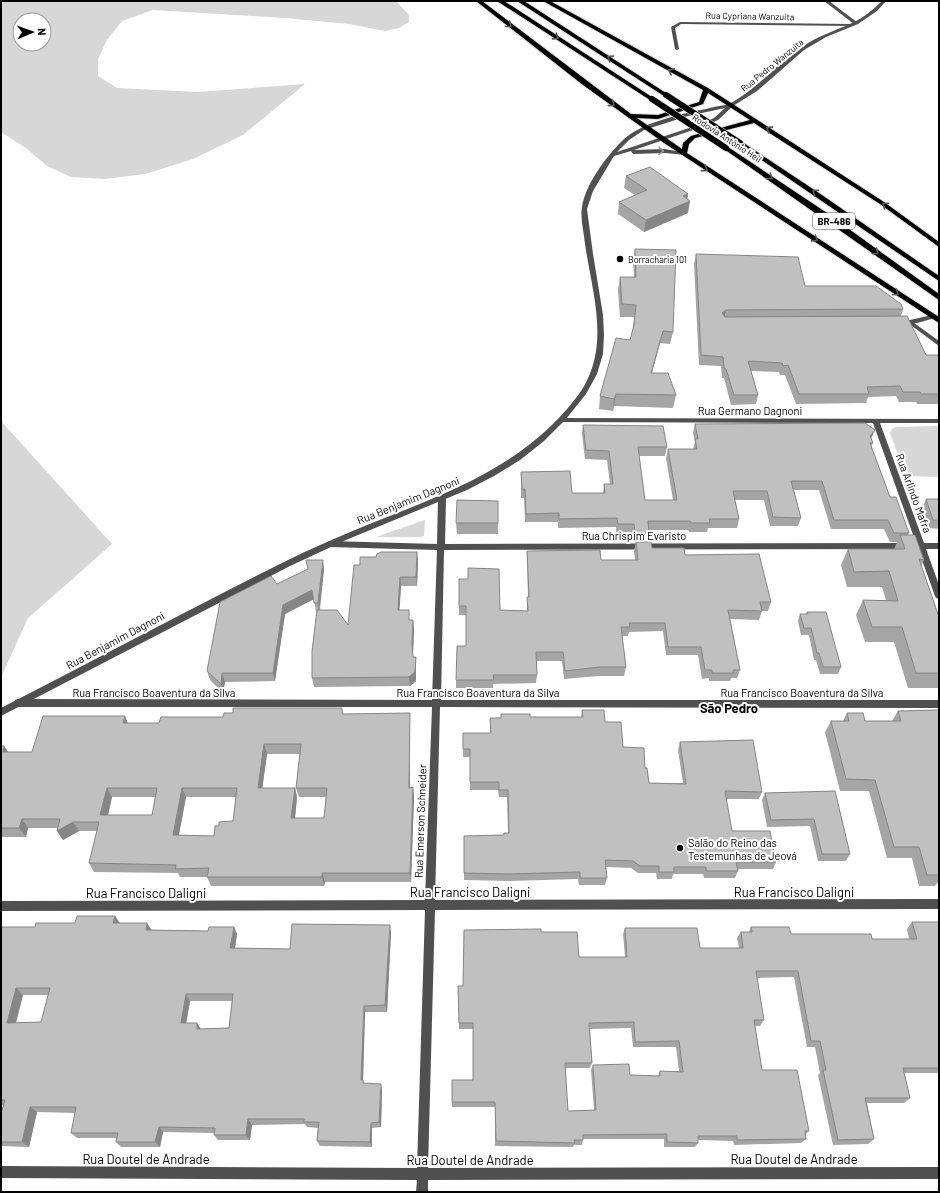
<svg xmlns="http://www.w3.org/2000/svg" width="940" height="1193" viewBox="0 0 940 1193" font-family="Barlow,sans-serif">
	<rect width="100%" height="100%" fill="#fff"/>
	<g fill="#d7d7d7" fill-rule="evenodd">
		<path d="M1 1H396L409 15V22L399 28 385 31 349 24 285 18 153 10 122 21 107 40 98 59V76L117 88 198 92 305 84 243 135 193 159 145 174 105 179 71 177 47 166 26 148 1 132ZM20 20H44V44H20Z"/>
		<polygon points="1,421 112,544 28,618 1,677"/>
		<polygon points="939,426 939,477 906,476 890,433 892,429 896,427"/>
		<polygon points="425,520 424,536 421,537 376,537"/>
	</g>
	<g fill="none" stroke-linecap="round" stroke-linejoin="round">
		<defs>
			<g id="primary">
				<path d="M476 1H482L631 114 658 115 699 102 703 90 543 1H550L708 88 884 202 939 242V247L880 204 754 123 695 138 689 144 687 153 939 317V323L664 143 583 85ZM708 93 750 120 691 136 683 143 682 149 637 118 658 119 703 104Z"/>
				<polygon points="497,1 504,1 655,99 650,100"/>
				<polygon points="517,1 524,1 669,95 664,96"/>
				<polygon points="738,142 742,142 819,193 939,276 939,281 738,144"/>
				<polygon points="724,147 728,147 824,211 939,294 939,300 724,149"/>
			</g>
		</defs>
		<use href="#primary" stroke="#dbdbdb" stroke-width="2"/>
		<polygon fill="#505050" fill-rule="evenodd" points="910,320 939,341 939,346 908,323 907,322"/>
		<g fill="#505050" fill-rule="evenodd">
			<polygon points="824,1 829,1 858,23 854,24"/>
			<polygon points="680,22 852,24 854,25 852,26 681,24 675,28 679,49 677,50 675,49 671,27"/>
			<path d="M932 315 934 316V318C924 321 905 328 896 322L899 320H910Z"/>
			<polygon points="560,418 939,419 939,423 880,423 924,543 939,543 939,549 926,549 939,585 939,599 936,598 935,596 918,549 444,550 441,700 939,700 939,708 440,707 435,900 939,899 939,909 435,910 428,1168 939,1167 939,1179 428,1180 428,1192 416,1192 417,1180 1,1178 1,1166 417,1168 425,910 1,911 1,901 425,900 432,707 18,707 15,706 14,703 15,700 18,699 432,700 437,550 329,547 325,544 329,541 437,544 438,499 442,496 446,499 445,544 916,543 873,423 562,422 559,420"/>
		</g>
		<path fill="#505050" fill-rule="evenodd" d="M882 1H886L877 11 858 24 826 37 804 50 757 91 733 106 718 120 705 126 634 150 665 149 686 153V155L665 153 633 154 631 151 614 156 593 191 587 209 593 254 603 315 604 335 603 354 597 374 586 394 566 419 544 441 520 460 494 476 467 490 346 540 290 566 1 716V708C95 660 188 610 282 563 310 549 338 537 367 525 432 499 499 476 551 426 562 415 574 402 583 388 610 343 592 292 585 244 584 232 580 219 582 207 585 186 605 158 620 143 639 122 682 114 710 108 716 106 723 106 729 104 731 103 738 99 739 98 762 83 780 62 802 47 817 36 835 31 852 23 863 18 873 10 882 1ZM725 108 714 118 701 124 617 152 629 140 644 130 688 116Z"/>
		<use href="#primary" fill="#000" fill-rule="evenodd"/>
		<defs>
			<g id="primary-bridge">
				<polyline points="666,95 740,143"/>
				<polyline points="652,99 726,148"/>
			</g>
		</defs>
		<use href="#primary-bridge" stroke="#dbdbdb" stroke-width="7" stroke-linecap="butt"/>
		<use href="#primary-bridge" stroke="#000" stroke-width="6"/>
	</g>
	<g fill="#a5a5a5" fill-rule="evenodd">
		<polygon points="626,176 688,194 687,199 688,213 644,232 618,214 619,202 635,195 624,188"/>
		<polygon points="635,249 673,332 670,344 660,343 652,373 676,395 673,408 614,406 613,411 599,409 600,396 630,340 633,329 634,317 620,317 618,290 620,277 634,277 633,262"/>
		<polygon points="696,254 805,286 903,309 901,316 926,355 939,355 939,404 917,404 916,402 899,402 896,396 868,397 866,403 796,404 785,375 780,375 779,372 751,371 758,395 756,404 731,405 724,378 722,378 721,366 699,365 694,264"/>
		<polygon points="695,424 871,438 873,443 871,447 890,497 909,533 908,535 924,560 921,566 939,617 939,688 908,688 894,642 865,642 856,615 863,600 886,600 882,587 847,587 841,565 848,549 894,549 897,542 890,542 884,529 831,529 819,490 794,490 801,518 798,526 770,526 764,500 735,500 739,519 737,528 708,528 707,532 689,532 688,530 649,530 649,533 648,542 652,548 685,555 771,602 768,611 762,611 759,620 730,619 740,670 737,678 731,678 730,681 709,681 709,678 702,679 698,655 666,655 663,631 629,632 628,636 622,636 626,667 624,676 599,676 564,679 562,661 537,661 537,675 536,683 493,684 493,688 456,688 456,680 466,646 466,615 459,615 459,579 500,610 527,611 527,597 528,597 527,560 527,551 601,560 635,560 634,551 636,542 633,542 632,533 616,533 616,527 558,528 558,522 525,522 524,498 521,498 521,472 572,493 603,493 604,484 610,484 607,460 585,459 582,434 583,425 667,447 665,456 639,456 645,500 673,500 666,458 668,449 693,449 695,442 693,433"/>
		<polygon points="926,499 939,499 939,529 929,528 922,508"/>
		<polygon points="456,523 498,523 498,534 457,534"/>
		<polygon points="417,552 418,562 417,586 401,586 399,610 410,620 413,620 414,630 413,653 413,657 416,666 416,681 410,686 314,687 312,678 317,612 316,612 314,599 285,614 275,681 225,682 223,693 210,680 207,671 277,584 324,569 320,610 348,625 360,565 376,557"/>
		<polygon points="807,612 841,667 838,674 820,674 816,660 814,660 809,635 801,635 798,621 800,614 806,614"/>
		<polygon points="939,707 939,881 935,886 919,886 912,858 887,858 869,791 840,791 825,732 831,721 843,721 847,713 865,721 892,721 898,711 937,710"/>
		<path d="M342 708 343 714 410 723V787H413L414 797 411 882H325L324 886H211L207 877H180L178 873 94 872 89 863 97 831H79L63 840 57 831 58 828H28L26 837H1V746H4L8 752H32L128 723H159L223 717 233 713ZM267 754H300L296 788 299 797H326L324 818H295L297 797 295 788H262ZM112 797H156L152 815H108ZM186 797H236L233 821 219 826 214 836 179 835Z"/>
		<polygon points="582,710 605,722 623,747 645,768 649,783 683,783 678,750 680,742 762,792 759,799 726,799 732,831 776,862 773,869 738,869 738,871 735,878 704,878 703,874 673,874 672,879 657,879 656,873 638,873 631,868 606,867 607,878 605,885 579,885 578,879 509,881 464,880 464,836 504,835 508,833 507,797 499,797 498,790 470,790 470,757 463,757 463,733 490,733 490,718 581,717"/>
		<polygon points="835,791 850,854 846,861 818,861 810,826 767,827 762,800 765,793"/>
		<path d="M115 916 120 923H147L151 930 208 931 234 927 237 934 235 948 290 949 391 932 387 1012H365L363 1081 364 1084 382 1089 381 1127 372 1128V1147L320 1146 317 1141 318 1128 307 1127 305 1124 252 1125 250 1140H218L214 1135V1133L163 1132 160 1147H121L116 1142 117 1138H77L71 1133 75 1113 37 1112 29 1147 1 1146V1114L3 1105H1V927H35L75 923ZM23 995H48L41 1022 16 1023ZM190 1001H232L229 1028 201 1029 186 1023Z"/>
		<path d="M912 922H939V1073H904L910 1098 904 1103H867L874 1139 868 1144 833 1145 818 1075 820 1073 815 1047H807L794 977 757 978 764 1020 760 1026H755L762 1070 809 1131 806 1134V1139L801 1143 734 1145 733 1141 698 1140V1143L695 1147H664V1139H583L582 1145H574L573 1147 495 1146V1107H452V1102L473 1080V1029H459L458 986H463L541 932 579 957H625L623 934 625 928 700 948H739L737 938 741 932H749L751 927 791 934 872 939H909L907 929ZM631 1028 633 1047H676L679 1071H660L658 1076 630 1075 593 1065 591 1070 594 1110 568 1111 565 1068H590L592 1063 590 1029Z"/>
	</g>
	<g fill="#868686">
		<polygon points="688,194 687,202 690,201 688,213 644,232 646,220 683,196"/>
		<polygon points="726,310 724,320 722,313"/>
		<polygon points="663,331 660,343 648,386 651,373"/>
		<polygon points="616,394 614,406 613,411 614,399"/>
		<polygon points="875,430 871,439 870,436"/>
		<polygon points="417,552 418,562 417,586 416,577"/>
		<polygon points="323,560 324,569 319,612 318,603"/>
		<polygon points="400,577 401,586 399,620 398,610"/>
		<polygon points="312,590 314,599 285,614 275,681 273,673 283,605"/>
		<polygon points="413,620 414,630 413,653 412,643"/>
		<polygon points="416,657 416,681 410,686 409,677"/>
		<polygon points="222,673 225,682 223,693 221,684"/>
		<polygon points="410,713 410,797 409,788"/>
		<polygon points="125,716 129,726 123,723"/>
		<polygon points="264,744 267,754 261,798 258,788"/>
		<polygon points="4,746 11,756 3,752"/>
		<polygon points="413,787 414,797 411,882 410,873"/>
		<polygon points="107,788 112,797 106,824 100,815"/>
		<polygon points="182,788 186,797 177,844 173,835"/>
		<polygon points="295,788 297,797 294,828 291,818"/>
		<polygon points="22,819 28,828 26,837 19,828"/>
		<polygon points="73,822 79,831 63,840 57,831"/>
		<polygon points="322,873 325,882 324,886 322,877"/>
		<polygon points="115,916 120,924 113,923"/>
		<polygon points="147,923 152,931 146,930"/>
		<polygon points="390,925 391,932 387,1012 385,1005"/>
		<polygon points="234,927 237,934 234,955 230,948"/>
		<polygon points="16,988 23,995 14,1029 7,1023"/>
		<polygon points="186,994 190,1001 185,1030 181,1023"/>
		<polygon points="364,1006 365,1012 363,1081 364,1086 361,1080"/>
		<polygon points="197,1023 201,1029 197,1029"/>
		<polygon points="381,1084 382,1089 381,1127 379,1122"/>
		<polygon points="30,1107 37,1112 29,1147 22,1142"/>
		<polygon points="248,1119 252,1125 250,1140 246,1135"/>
		<polygon points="371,1123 372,1128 372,1147 370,1142"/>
		<polygon points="159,1127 163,1132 160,1147 155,1142"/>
	</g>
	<g fill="#c0c0c0" stroke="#868686" fill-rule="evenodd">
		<polygon points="650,167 688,194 683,196 690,201 646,220 619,202 647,190 626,176"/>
		<polygon points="635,249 676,250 673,332 663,331 651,373 668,373 676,395 616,394 614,399 600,396 616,338 630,340 634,325 636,305 622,304 620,277 636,277"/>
		<polygon points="696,254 798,257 805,286 876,286 901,304 903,309 726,310 722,313 725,317 907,316 926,355 939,355 939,394 921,394 920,392 903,392 900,386 867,387 869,394 799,394 788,365 783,366 782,363 748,361 758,395 734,395 726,369 724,368 723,357 701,355"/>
		<polygon points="865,423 875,430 870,436 873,443 870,443 890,497 896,497 909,533 894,533 888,520 834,520 822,481 791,481 801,518 773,517 767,491 733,491 739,519 709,519 710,523 691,523 690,521 648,521 649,533 635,533 634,524 618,524 617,518 559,519 559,513 526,514 525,489 522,489 521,472 570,471 572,493 605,493 604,484 613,484 609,451 586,450 583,425 663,426 667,447 638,447 645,500 677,500 668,449 697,449 695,439 698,439 695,424"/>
		<polygon points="926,499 939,499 939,520 933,520"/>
		<polygon points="457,500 498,501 498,523 456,523"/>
		<polygon points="900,535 915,535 924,560 919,559 939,617 939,673 916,673 902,627 872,627 863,600 898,601 889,571 854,572 848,549 905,549"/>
		<polygon points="636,542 651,542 652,548 684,548 685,555 759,554 771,602 760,602 762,611 728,610 740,670 733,670 733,673 712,673 712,670 705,670 701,647 668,647 665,623 629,623 630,627 621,627 626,667 600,667 565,671 563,652 536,652 537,675 493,675 494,680 456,680 457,646 466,646 466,606 459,606 459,579 468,579 468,568 499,569 500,610 528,611 527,597 529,597 527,551 600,550 601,560 638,560"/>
		<polygon points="381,552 417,552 416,577 400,577 398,610 409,610 409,620 413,620 412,643 413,657 416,657 415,672 409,677 312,678 312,651 317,610 337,610 348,625 354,565 360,565 360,557 376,557 377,554"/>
		<polygon points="306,560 323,560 318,603 314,603 312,590 283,605 273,673 222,673 221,684 207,671 220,602 271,576 277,584 308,569"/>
		<polygon points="807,612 826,612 841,667 823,667 819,653 817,653 811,628 804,628 800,614 808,614"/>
		<path d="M233 708H342V714L410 713 409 788 413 787 410 873H322V877H207L209 868 175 869 176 865 89 863 99 822H73L57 831 60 819H22L19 828H1V746H4L3 752H32L43 716H125L123 723H159L161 717H223L224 713H233ZM264 744H301L296 788H327L324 818H291L295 788H258ZM107 788H157L152 815H100ZM182 788H237L233 821 219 822V826H215L214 836 173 835Z"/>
		<polygon points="582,710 604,710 605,722 621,722 623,747 644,748 645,768 647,768 649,783 686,784 680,742 753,740 762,792 725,791 732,831 770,831 776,862 736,862 738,871 706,871 706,867 674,867 674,872 659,872 659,866 640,866 633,861 605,860 607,878 580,878 580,872 509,874 464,873 464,836 504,835 504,833 509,833 508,790 499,790 499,782 470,782 470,749 463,749 463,733 491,733 490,718 501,718 501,714 530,714 530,717 583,717"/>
		<polygon points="939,710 939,875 927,875 919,847 894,847 875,780 846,779 831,721 849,721 847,713 863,713 865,721 901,721 898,711"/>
		<polygon points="835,791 850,854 822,854 814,819 771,820 765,793"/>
		<path d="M77 916H115L113 923H147L146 930 208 931 209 927H234L230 948 290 949 292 924 390 925 385 1005 364 1006 361 1080H363V1083L381 1084 379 1122 371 1123 370 1142 317 1141 319 1122H304V1119H248L246 1135H214L215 1128 159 1127 155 1142H116L118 1133H71L76 1107H30L22 1142H1V1114L5 1100H1V927H35L36 923H75ZM16 988H50L41 1022 7 1023ZM186 994H233L229 1028 197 1029V1023H181Z"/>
		<path d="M912 922H939V1068H903L910 1098H865L874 1139 838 1140 823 1070H826L820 1041H811L798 971H756L764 1020H754L762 1070H797L809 1131H805L806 1139 737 1140V1136H698V1143L667 1142V1134L583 1135V1140H574L575 1143 496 1141 495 1102H452V1080H473V1023H459L458 986H463L464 930 541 929V932H577L579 957H627L625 928H697L700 948H743L741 932H752L751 927H789L791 934H871L872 939H917ZM634 1022 635 1042 679 1041 683 1072 660 1071V1076L630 1075 629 1064 593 1065 596 1110 568 1111 565 1063H592L589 1023Z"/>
	</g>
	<defs><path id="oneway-chevron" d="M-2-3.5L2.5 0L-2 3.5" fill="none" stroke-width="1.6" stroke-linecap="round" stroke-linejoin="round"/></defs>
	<g stroke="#595959">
		<use href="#oneway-chevron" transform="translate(509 25) rotate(38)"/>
		<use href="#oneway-chevron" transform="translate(556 37) rotate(33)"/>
		<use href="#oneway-chevron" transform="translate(610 58) rotate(-147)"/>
		<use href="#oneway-chevron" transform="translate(671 71) rotate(-152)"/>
		<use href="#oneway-chevron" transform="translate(612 104) rotate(37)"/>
		<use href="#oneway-chevron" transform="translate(769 129) rotate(-147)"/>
		<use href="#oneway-chevron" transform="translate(705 169) rotate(33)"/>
		<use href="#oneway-chevron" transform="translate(770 177) rotate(34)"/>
		<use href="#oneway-chevron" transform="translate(815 192) rotate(-146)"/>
		<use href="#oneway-chevron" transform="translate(885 205) rotate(-146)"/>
		<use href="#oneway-chevron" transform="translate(815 239) rotate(33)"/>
		<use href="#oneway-chevron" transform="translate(876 252) rotate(36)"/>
		<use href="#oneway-chevron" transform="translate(896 293) rotate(34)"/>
	</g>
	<use stroke="#969696" href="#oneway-chevron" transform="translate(661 151) rotate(4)"/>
	<g fill="#000" stroke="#fff" stroke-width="1.5">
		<circle cx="620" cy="259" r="4"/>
		<circle cx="680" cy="848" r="4"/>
	</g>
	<g text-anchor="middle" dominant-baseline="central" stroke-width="4" stroke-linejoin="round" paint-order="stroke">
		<g font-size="9" fill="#000" stroke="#fff">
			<text transform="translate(750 16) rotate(1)">Rua Cypriana Wanzuita</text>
			<text transform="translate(772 65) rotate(-39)">Rua Pedro Wanzuita</text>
			<text transform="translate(727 138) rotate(33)">Rodovia Antônio Heil</text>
		</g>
		<g font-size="9" fill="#000" stroke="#fff" text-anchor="start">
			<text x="628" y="259">Borracharia 101</text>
		</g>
		<rect fill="#fff" stroke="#4c4c4c" stroke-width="1" x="813" y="213" width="42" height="16" rx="3"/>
		<g font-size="10" font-weight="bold" fill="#000">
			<text x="834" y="221">BR-486</text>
		</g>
		<g font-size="11" fill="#000" stroke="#fff">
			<text x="750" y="410">Rua Germano Dagnoni</text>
			<text transform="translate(914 493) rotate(70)">Rua Arlindo Mafra</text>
			<text transform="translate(408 500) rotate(-22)">Rua Benjamim Dagnoni</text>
			<text x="634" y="535">Rua Chrispim Evaristo</text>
			<text transform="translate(115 640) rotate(-28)">Rua Benjamim Dagnoni</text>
			<text x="154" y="692">Rua Francisco Boaventura da Silva</text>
			<text x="478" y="692">Rua Francisco Boaventura da Silva</text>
			<text x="802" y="692">Rua Francisco Boaventura da Silva</text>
			<text transform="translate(420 821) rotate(-88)">Rua Emerson Schneider</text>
		</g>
		<g font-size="11" fill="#000" stroke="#fff" text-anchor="start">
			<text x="688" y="842">Salão do Reino das<tspan x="688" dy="13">Testemunhas de Jeová</tspan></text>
		</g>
		<g font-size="13" font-weight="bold" fill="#000" stroke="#fff">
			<text x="729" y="708">São Pedro</text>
		</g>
		<g font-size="13" fill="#000" stroke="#fff">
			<text x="470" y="892">Rua Francisco Daligni</text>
			<text x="794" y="892">Rua Francisco Daligni</text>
			<text x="146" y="893">Rua Francisco Daligni</text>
			<text x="146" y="1159">Rua Doutel de Andrade</text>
			<text x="794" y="1159">Rua Doutel de Andrade</text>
			<text x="470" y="1160">Rua Doutel de Andrade</text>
		</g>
	</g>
	<rect width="940" height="1193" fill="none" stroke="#000000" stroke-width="4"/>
	<g transform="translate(32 32) rotate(88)"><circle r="19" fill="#ffffff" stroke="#999999"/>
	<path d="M0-3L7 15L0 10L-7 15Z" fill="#000000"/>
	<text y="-6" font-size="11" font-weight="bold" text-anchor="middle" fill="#000000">N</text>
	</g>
</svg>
